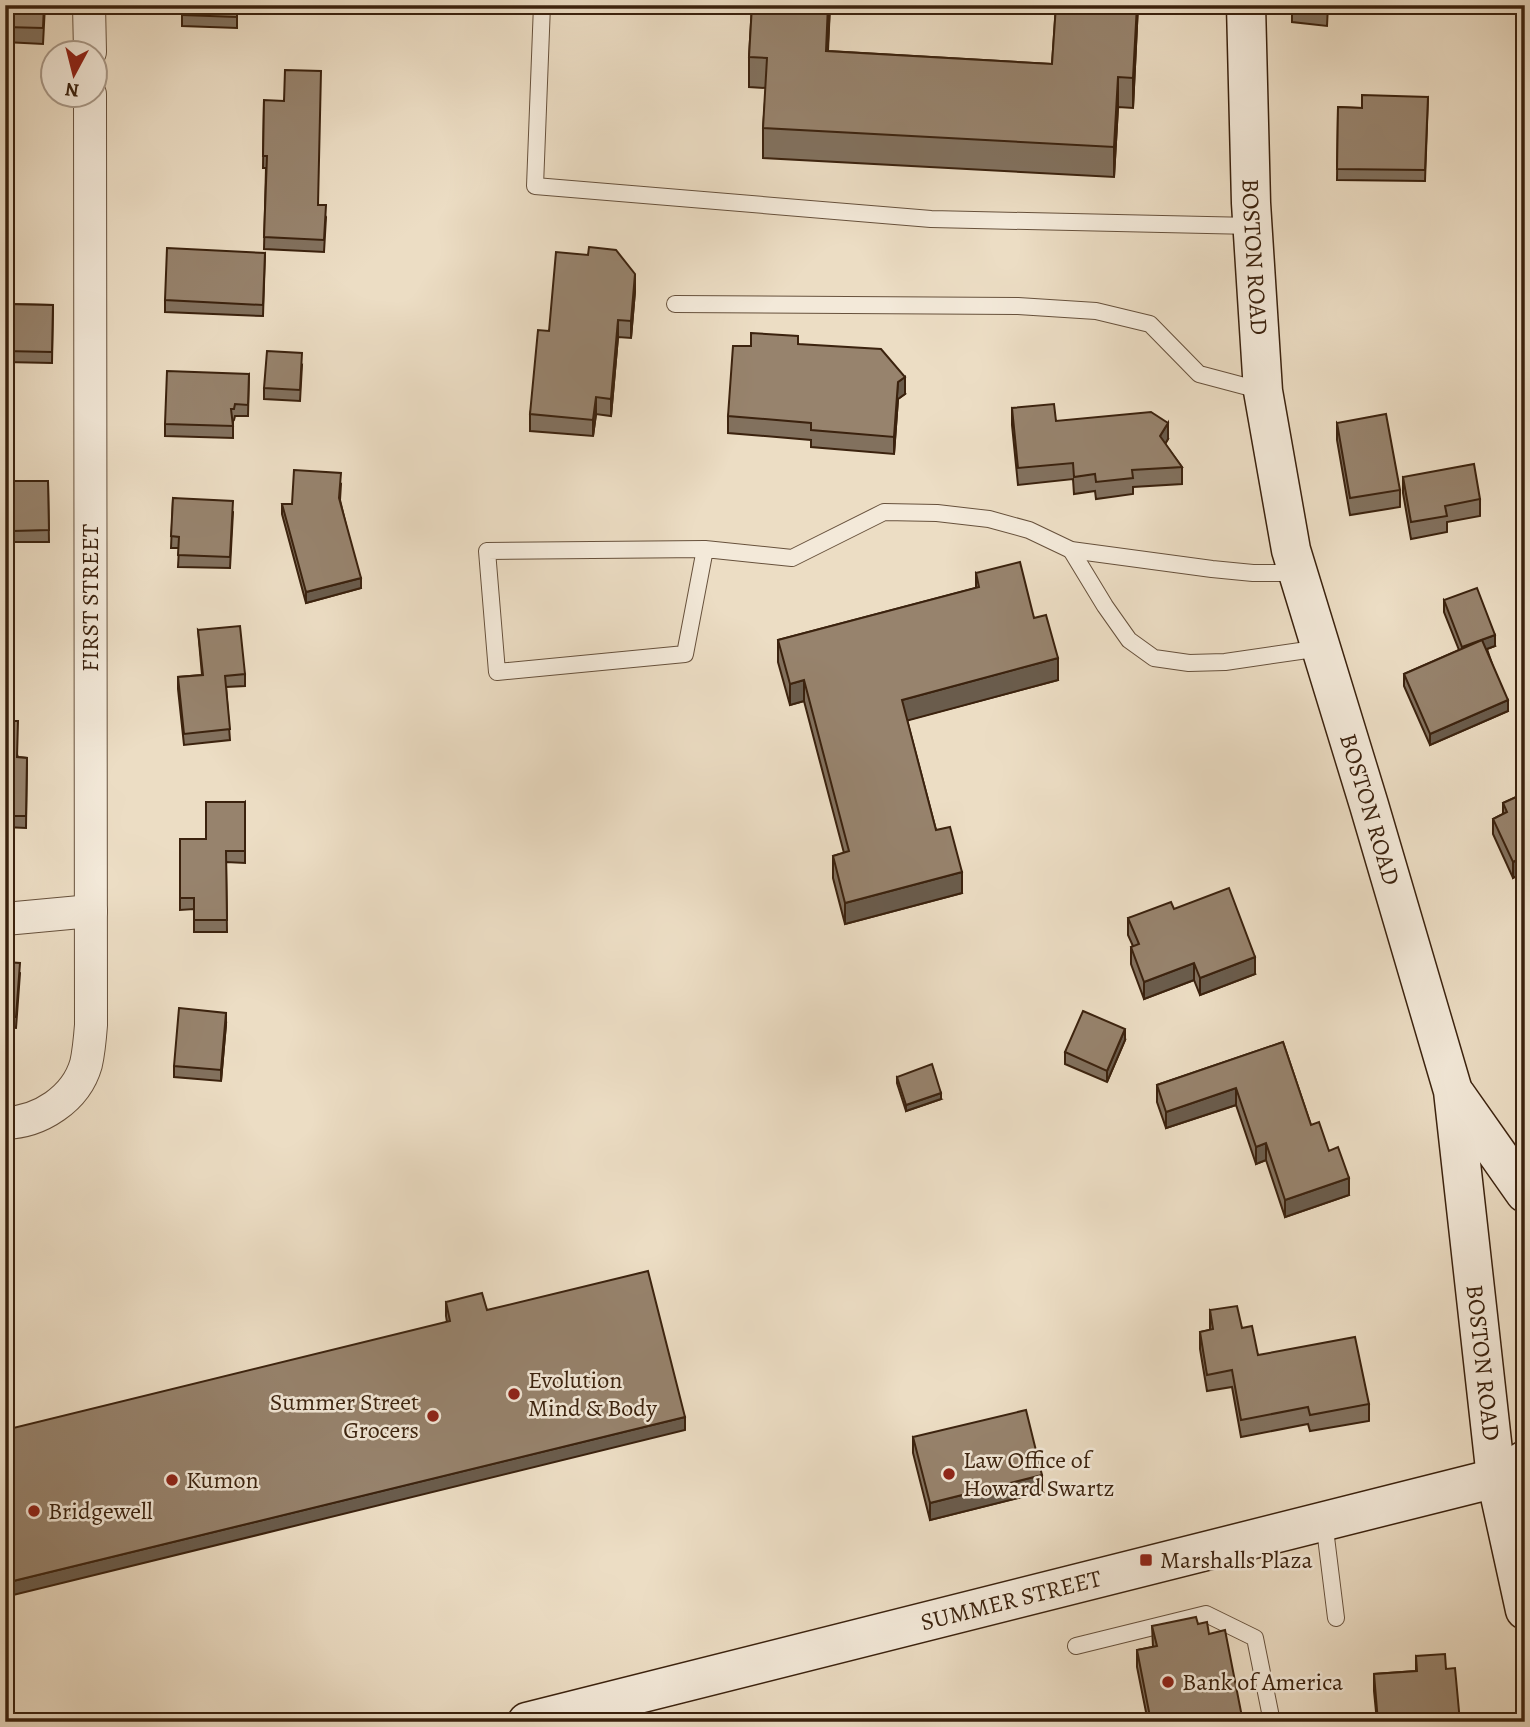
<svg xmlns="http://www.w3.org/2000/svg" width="1530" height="1727" viewBox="0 0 1530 1727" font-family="Alegreya,serif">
	<rect width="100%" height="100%" fill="#ecddc4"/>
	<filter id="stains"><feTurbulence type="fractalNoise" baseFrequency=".00286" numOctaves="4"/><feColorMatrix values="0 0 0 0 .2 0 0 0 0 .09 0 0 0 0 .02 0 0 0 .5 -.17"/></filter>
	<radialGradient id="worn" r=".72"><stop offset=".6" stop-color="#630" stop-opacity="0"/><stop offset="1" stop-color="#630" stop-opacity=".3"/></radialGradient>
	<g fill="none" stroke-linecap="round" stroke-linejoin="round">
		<defs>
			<g id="lane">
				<polyline points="542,5 535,186 931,219 1252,226"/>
				<polyline points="675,304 1018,306 1096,311 1150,324 1199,374 1263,391"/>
				<polyline points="705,549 685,654 497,672 487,551 705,549 792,558 884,512 937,513 989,519 1029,530 1071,550 1212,569 1253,573 1298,573"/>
				<polyline points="1071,550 1105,606 1129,640 1154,658 1189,663 1225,662 1321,648"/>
				<polyline points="1324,1521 1336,1618"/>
				<polyline points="1076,1646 1206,1614 1255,1638 1272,1722"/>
			</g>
			<g id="street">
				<polyline points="89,5 90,52"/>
				<polyline points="5,919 91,911"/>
				<path d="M5 1123C40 1122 76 1099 86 1064 89 1051 90 1038 91 1025L90 94"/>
			</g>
			<g id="secondary">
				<path id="s1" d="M1246 5 1251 203 1263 391 1291 550 1369 805 1453 1091 1496 1478 1525 1610"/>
				<polyline points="1456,1095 1525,1193"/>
				<path id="s2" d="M527 1722 1496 1478 1525 1460"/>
			</g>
		</defs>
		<use href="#lane" stroke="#67513c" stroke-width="18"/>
		<use href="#street" stroke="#67513c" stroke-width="34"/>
		<use href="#secondary" stroke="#3b220e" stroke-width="41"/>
		<use href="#lane" stroke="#f3e9d9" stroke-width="16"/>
		<use href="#street" stroke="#f3e9d9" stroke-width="32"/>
		<use href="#secondary" stroke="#f3e9d9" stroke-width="38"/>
	</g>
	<g fill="#82715e" stroke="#3b220e" stroke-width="2">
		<polygon points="5,5 45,5 43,44 5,42"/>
		<polygon points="182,5 237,5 237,28 182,26"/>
		<polygon points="752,5 830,5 828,51 1052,64 1056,5 1138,5 1133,108 1118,107 1114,177 763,158 763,128 766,88 749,87 749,57"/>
		<polygon points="1292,5 1328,5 1327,26 1292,22"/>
		<polygon points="1428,97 1425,181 1337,180 1338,107 1362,108"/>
		<polygon points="264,100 318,205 326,217 324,252 264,249 266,168 263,168"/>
		<polygon points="265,253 263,316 165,312 165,300"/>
		<polygon points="588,255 635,291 631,338 618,337 611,416 596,414 593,436 530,431 530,414 549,331"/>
		<polygon points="5,304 53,305 52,363 5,362"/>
		<polygon points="798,344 905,394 898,399 894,454 811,447 811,440 728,433 728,416 751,346"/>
		<polygon points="302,365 300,401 264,399 264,388"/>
		<polygon points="249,374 248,416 235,416 234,420 233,421 233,438 165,436 165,424"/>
		<polygon points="1012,408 1056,421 1168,439 1165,444 1182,467 1182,484 1133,487 1133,494 1096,499 1095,491 1074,494 1073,479 1018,485 1012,425"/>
		<polygon points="1337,423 1400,490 1400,507 1350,515 1337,440"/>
		<polygon points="5,474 13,481 48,481 49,542 13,542 13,553 5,553"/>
		<polygon points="1403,477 1480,499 1480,516 1447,522 1447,532 1411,539 1403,493"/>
		<polygon points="341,484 340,500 361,588 306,603 282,514 282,504 292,504"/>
		<polygon points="173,498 233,512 230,568 178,567 179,548 171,548"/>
		<polygon points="976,573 1034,618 1058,680 907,720 936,830 962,893 845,924 833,878 833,856 844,853 804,701 790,705 778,662 778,640 976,588"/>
		<polygon points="1444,600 1495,646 1487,649 1508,711 1430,745 1404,686 1404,674 1459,650 1444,612"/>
		<polygon points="198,630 245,674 245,686 226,687 230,740 184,745 178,689 178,677 202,675"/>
		<polygon points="5,721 18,757 27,758 26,828 5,827"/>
		<polygon points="1525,779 1525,872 1513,878 1493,834 1493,819 1503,814 1503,803 1523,794 1523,780"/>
		<polygon points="245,802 245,863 226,862 227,932 194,932 194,909 180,910 180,839 206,839"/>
		<polygon points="1174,909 1255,974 1200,995 1194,980 1144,999 1131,964 1131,947 1133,946 1128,935 1128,918"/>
		<polygon points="5,962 20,973 16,1028 5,1027"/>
		<polygon points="226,1024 221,1081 174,1077 174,1066"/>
		<polygon points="1125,1040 1107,1082 1065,1064 1065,1052"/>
		<polygon points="1283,1042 1311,1125 1329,1151 1349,1195 1285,1217 1266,1160 1256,1164 1236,1105 1166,1128 1157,1102 1157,1085"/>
		<polygon points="897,1077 941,1099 906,1111 897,1083"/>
		<polygon points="446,1302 487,1310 685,1430 447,1322 446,1316"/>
		<polygon points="1210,1310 1242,1328 1258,1355 1369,1404 1369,1421 1310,1431 1308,1424 1241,1437 1232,1387 1207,1391 1200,1349 1200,1332 1210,1330"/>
		<polygon points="913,1437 1042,1492 930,1520 913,1453"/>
		<polygon points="1198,1624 1209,1634 1243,1722 1148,1722 1137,1667 1137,1650 1153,1647 1152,1626"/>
		<polygon points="1416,1656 1446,1669 1460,1722 1377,1722 1374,1691 1374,1674 1416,1671"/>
	</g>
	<g fill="#6a5c4c" stroke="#3b220e" stroke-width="2">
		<polygon points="828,5 830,5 826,81 826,51"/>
		<polygon points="1137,5 1138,5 1133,108 1133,78"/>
		<polygon points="1118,77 1118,107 1114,177 1114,147"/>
		<polygon points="635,274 635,291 631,338 631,321"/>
		<polygon points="618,320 618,337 611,416 611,399"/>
		<polygon points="905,377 905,394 898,399 894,454 894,437 898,382"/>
		<polygon points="596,397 596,414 593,436 593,420"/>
		<polygon points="1168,423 1168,439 1160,453 1160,436"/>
		<polygon points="361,578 361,588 306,603 306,592"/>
		<polygon points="1495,635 1495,646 1462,658 1462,647"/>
		<polygon points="1058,658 1058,680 902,722 902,700"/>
		<polygon points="804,680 804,701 790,705 790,684"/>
		<polygon points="1508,700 1508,711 1430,745 1430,734"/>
		<polygon points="1525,856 1525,872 1513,878 1513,862"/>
		<polygon points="962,872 962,893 845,924 845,903"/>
		<polygon points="1255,957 1255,974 1200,995 1200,978"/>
		<polygon points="1194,963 1194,980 1144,999 1144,982"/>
		<polygon points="226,1013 226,1024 221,1081 221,1070"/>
		<polygon points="1125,1029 1125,1040 1107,1082 1107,1071"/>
		<polygon points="1236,1088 1236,1105 1166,1128 1166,1112"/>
		<polygon points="941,1093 941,1099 906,1111 906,1105"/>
		<polygon points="1266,1143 1266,1160 1256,1164 1256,1147"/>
		<polygon points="1349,1178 1349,1195 1285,1217 1285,1200"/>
		<polygon points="685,1417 685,1430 5,1597 5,1583"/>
		<polygon points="1042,1475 1042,1492 930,1520 930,1503"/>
	</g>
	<g fill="#97836d" stroke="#3b220e" stroke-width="2">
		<polygon points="5,5 44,5 43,28 5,27"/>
		<polygon points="182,5 237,5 237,17 182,15"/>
		<polygon points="752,5 828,5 826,51 1052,64 1056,5 1137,5 1133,78 1118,77 1114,147 763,128 767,58 749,57"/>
		<polygon points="1292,5 1327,5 1327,14 1292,11"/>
		<polygon points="285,70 321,71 318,205 326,205 324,240 264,237 267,156 263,156 264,100 284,101"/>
		<polygon points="1362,95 1428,97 1425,170 1337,169 1338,107 1362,108"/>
		<polygon points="589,247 616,250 635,274 631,321 618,320 611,399 596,397 593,420 530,414 538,330 549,331 556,252 588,255"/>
		<polygon points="167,248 265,253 263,305 165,300"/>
		<polygon points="5,304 53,305 52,352 5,351"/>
		<polygon points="751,333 798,336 798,344 881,349 905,377 898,382 894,437 811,430 811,423 728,416 733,346 751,346"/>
		<polygon points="267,351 302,353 300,390 264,388"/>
		<polygon points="167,371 249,374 248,405 235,404 234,409 231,409 233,426 165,424"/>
		<polygon points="1054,404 1056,421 1151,412 1168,423 1160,436 1182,467 1132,470 1133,478 1096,482 1095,474 1074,477 1073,463 1018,468 1012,408"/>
		<polygon points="1386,414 1400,490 1350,498 1337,423"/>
		<polygon points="1474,464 1480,499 1445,506 1447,516 1411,522 1403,477"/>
		<polygon points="294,470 341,473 339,498 361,578 306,592 282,504 292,504"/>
		<polygon points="5,474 13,474 13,481 48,481 49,530 13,531 13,542 5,542"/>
		<polygon points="173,498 233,501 230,557 178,555 179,537 171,536"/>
		<polygon points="1020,562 1034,618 1046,615 1058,658 902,700 936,830 950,827 962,872 845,903 833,856 849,851 804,680 790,684 778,640 979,587 976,573"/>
		<polygon points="1477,588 1495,635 1462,647 1444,600"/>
		<polygon points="240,626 245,674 225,676 230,729 184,734 178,677 203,675 198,630"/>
		<polygon points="1482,640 1508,700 1430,734 1404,674"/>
		<polygon points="5,721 18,721 17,757 27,758 26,816 5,816"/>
		<polygon points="1525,793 1525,856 1513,862 1493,819 1507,812 1503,803"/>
		<polygon points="206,802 245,802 245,851 226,851 227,920 194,920 194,898 180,898 180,839 206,839"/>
		<polygon points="1229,888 1255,957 1200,978 1194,963 1144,982 1131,947 1139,944 1128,918 1171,902 1174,909"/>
		<polygon points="5,962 20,963 16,1017 5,1017"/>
		<polygon points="179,1008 226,1013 221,1070 174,1066"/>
		<polygon points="1083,1011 1125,1029 1107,1071 1065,1052"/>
		<polygon points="1283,1042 1311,1125 1319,1122 1329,1151 1338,1147 1349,1178 1285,1200 1266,1143 1256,1147 1236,1088 1166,1112 1157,1085"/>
		<polygon points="932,1064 941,1093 906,1105 897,1077"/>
		<polygon points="648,1271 685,1417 5,1583 5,1430 450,1321 446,1302 482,1293 487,1310"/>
		<polygon points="1237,1306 1242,1328 1252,1326 1258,1355 1355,1337 1369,1404 1310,1415 1308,1407 1241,1420 1232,1370 1207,1375 1200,1332 1213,1329 1210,1310"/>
		<polygon points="1026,1410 1042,1475 930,1503 913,1437"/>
		<polygon points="1196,1617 1198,1624 1207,1622 1209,1634 1225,1630 1243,1722 1151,1722 1137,1650 1157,1646 1152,1626"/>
		<polygon points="1445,1654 1446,1669 1455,1668 1460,1722 1378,1722 1374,1674 1417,1671 1416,1656"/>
	</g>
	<g fill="#8f2418" stroke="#f3e9d9" stroke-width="2.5">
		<circle cx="514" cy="1394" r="7"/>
		<circle cx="433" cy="1416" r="7"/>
		<circle cx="949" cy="1474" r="7"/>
		<circle cx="172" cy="1480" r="7"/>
		<circle cx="34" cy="1511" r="7"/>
		<rect x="1139" y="1553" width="14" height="14" rx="3.5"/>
		<circle cx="1168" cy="1682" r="7"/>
	</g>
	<g text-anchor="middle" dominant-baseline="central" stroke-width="5" stroke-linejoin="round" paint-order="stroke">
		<g font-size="24" fill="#3b220e" stroke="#f3e9d9">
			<text stroke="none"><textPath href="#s1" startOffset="252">BOSTON ROAD</textPath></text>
			<text transform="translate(90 598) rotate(-90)">FIRST STREET</text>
			<text stroke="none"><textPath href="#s1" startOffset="819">BOSTON ROAD</textPath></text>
			<text stroke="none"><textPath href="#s1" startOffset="1386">BOSTON ROAD</textPath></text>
			<text stroke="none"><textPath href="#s2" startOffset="499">SUMMER STREET</textPath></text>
		</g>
		<g font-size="24" fill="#3b220e" stroke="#f3e9d9" text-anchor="start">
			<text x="528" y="1380">Evolution<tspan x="528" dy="28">Mind &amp; Body</tspan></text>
			<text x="419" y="1402" text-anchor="end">Summer Street<tspan x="419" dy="28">Grocers</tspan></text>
			<text x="963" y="1460">Law Office of<tspan x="963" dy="28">Howard Swartz</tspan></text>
			<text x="186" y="1480">Kumon</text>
			<text x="48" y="1511">Bridgewell</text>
			<text x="1160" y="1560">Marshalls Plaza</text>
			<text x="1182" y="1682">Bank of America</text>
		</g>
	</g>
	<rect width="1530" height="1727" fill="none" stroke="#ecddc4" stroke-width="28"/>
	<rect x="7" y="7" width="1516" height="1713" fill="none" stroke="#3b220e" stroke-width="3.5"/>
	<rect x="14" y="14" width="1502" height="1699" fill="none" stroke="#3b220e" stroke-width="2"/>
	<g transform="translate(74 74) rotate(187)"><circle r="33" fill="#f3e9d9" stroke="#a99988" stroke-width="2"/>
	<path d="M0-5L12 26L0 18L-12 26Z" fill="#8f2418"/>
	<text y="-10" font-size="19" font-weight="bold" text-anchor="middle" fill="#3b220e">N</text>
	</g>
	<rect width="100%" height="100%" filter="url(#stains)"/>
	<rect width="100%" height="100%" fill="url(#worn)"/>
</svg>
